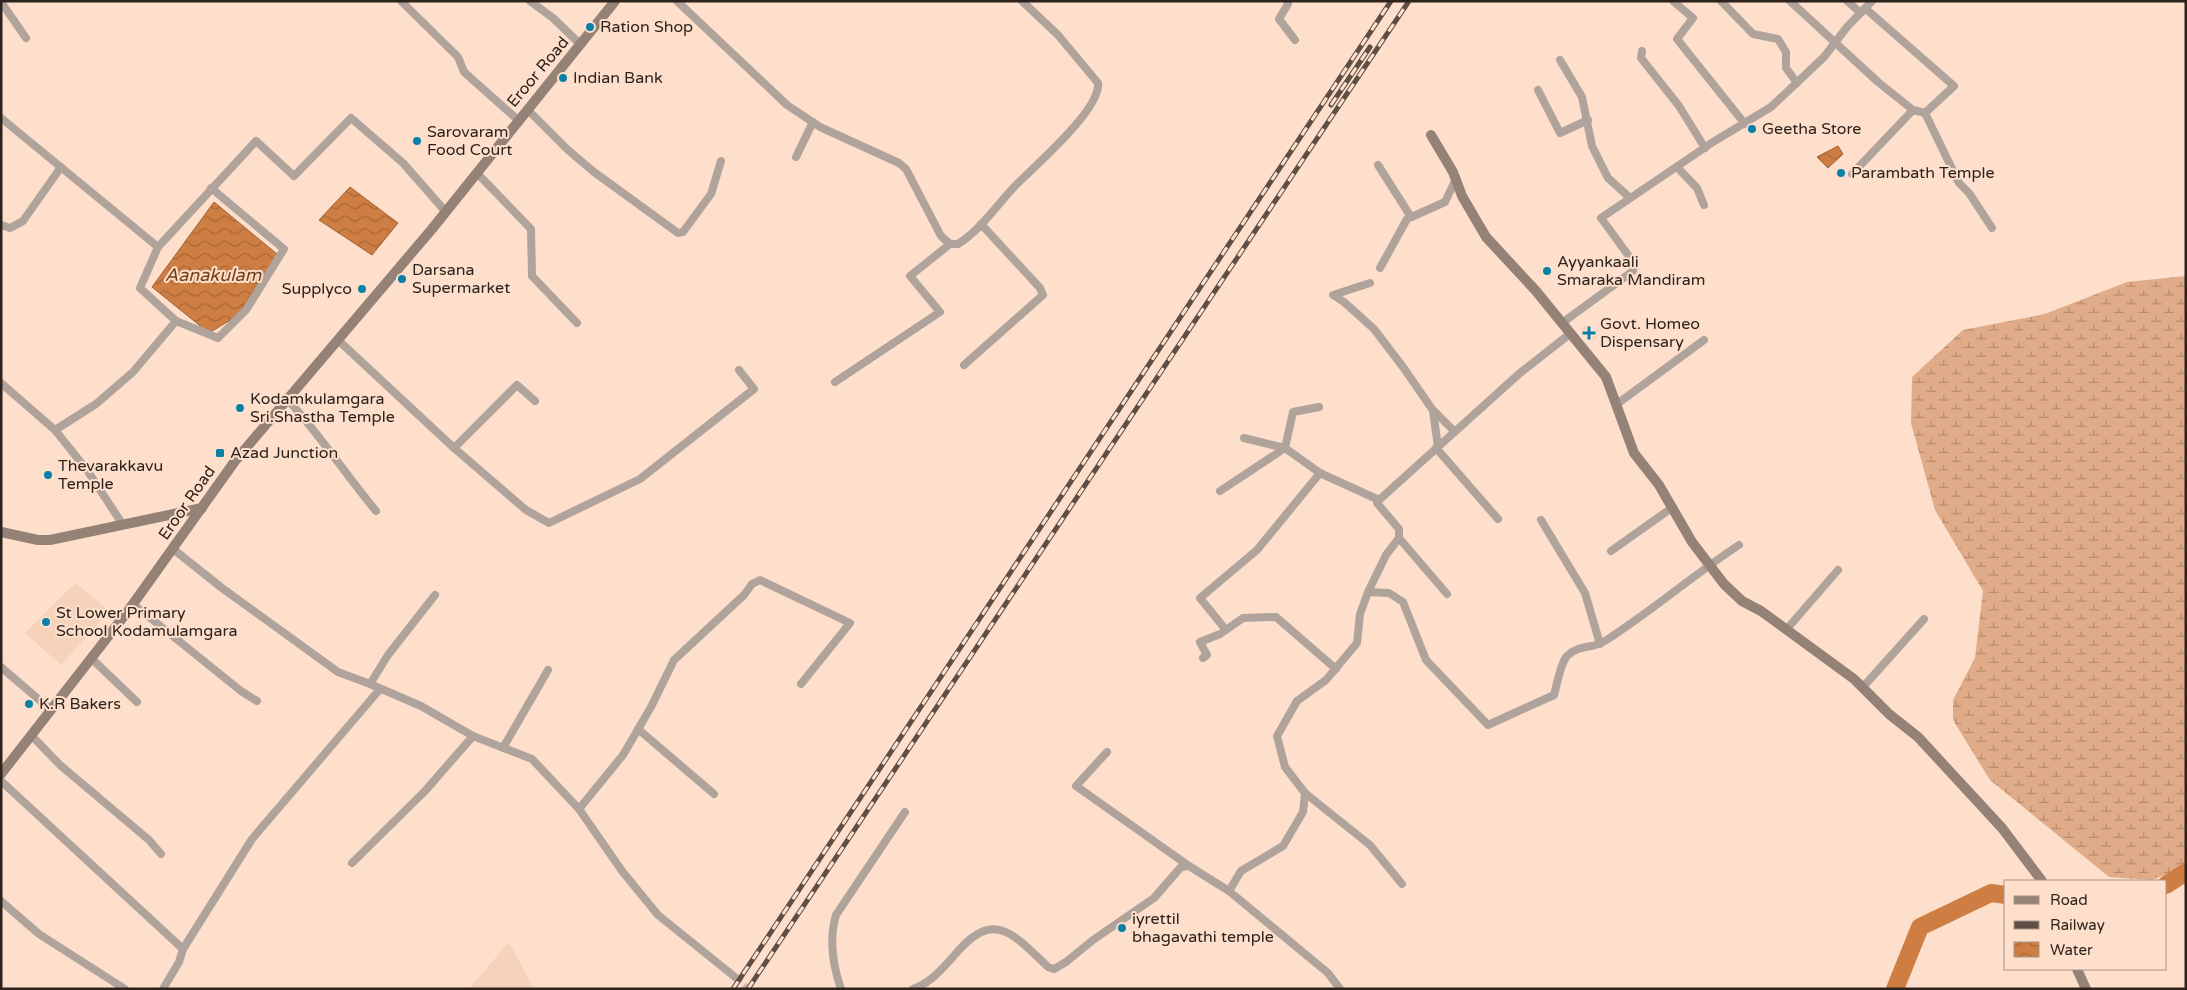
<svg xmlns="http://www.w3.org/2000/svg" width="2187" height="990" viewBox="0 0 2187 990" font-family="'Varela Round',sans-serif">
	<defs>
		<pattern id="wetland-marsh" width="20" height="14" patternUnits="userSpaceOnUse" patternTransform="scale(1.25)"><rect width="20" height="14" fill="#e0ab88"/><path d="M1 5h8M5 5V1M11 12h8M15 12V8" fill="none" stroke="#b68b6e"/></pattern>
		<pattern id="water-waves" width="16" height="10" patternUnits="userSpaceOnUse" patternTransform="scale(1.25)"><rect width="16" height="10" fill="#ce7e42"/><path d="M0 5q4-4 8 0t8 0" fill="none" stroke="#a86736"/></pattern>
	</defs>
	<rect width="100%" height="100%" fill="#fddfcc"/>
	<g fill="#f6d2ba">
		<polygon points="1587,324 1598,337 1592,342 1580,329"/>
		<polygon points="75,583 110,611 61,665 25,633"/>
		<polygon points="509,942 534,989 469,989"/>
	</g>
	<polygon fill="url(#wetland-marsh)" points="2186,276 2186,868 2151,880 2109,877 1990,780 1953,720 1953,700 1975,658 1983,591 1935,510 1911,423 1912,377 1963,330 2045,314 2127,282"/>
	<g fill="url(#water-waves)" stroke="#9e6337">
		<polygon points="1838,146 1843,154 1828,168 1817,157"/>
		<polygon points="350,187 398,223 372,255 319,220"/>
		<polygon points="214,202 277,254 237,316 209,333 152,287"/>
	</g>
	<g fill="none" stroke-linecap="round" stroke-linejoin="round">
		<g stroke="#ce7e42" stroke-width="18">
			<polyline points="2166,885 2186,872"/>
			<polyline points="1895,989 1920,927 1991,893 2006,895"/>
		</g>
		<polyline stroke="#d4b9a9" stroke-width="8" stroke-dasharray="8 4" stroke-linecap="butt" points="735,977 747,989"/>
		<g stroke="#b0a39b" stroke-width="8">
			<polyline points="401,1 458,57 464,72 518,120"/>
			<polyline points="530,1 553,18 581,45"/>
			<path d="M677 1 787 105 820 127 899 163 906 169 941 236 950 244H958C981 230 998 203 1017 184 1036 165 1101 109 1098 83L1058 35 1022 1"/>
			<polyline points="1287,1 1288,4 1279,19 1295,40"/>
			<polyline points="1673,1 1693,18 1677,39 1745,124"/>
			<polyline points="1721,1 1753,34 1778,39 1786,52 1786,68 1797,83"/>
			<polyline points="1790,1 1878,82 1913,110 1852,174"/>
			<polyline points="1847,1 1861,13"/>
			<polyline points="1,2 26,38"/>
			<polyline points="1866,9 1954,86 1925,113 1913,110"/>
			<polyline points="1642,51 1641,58 1679,106 1705,148"/>
			<polyline points="1560,60 1582,97 1592,146 1608,178 1630,198"/>
			<polyline points="1538,90 1560,133 1588,120"/>
			<polyline points="527,109 568,150 594,172 678,233 683,232 711,194 721,161"/>
			<polyline points="1925,113 1959,183 1969,193 1992,228"/>
			<polyline points="1,118 158,247"/>
			<polyline points="796,157 813,122"/>
			<polyline points="1378,165 1411,217"/>
			<polyline points="1677,167 1697,188 1704,205"/>
			<polyline points="477,173 531,229 532,276 577,323"/>
			<polyline points="1,225 10,228 23,221 61,167"/>
			<polyline points="1380,268 1407,219 1445,202 1456,179"/>
			<polyline points="1370,283 1333,295 1344,302 1374,329 1403,367 1432,409 1454,431"/>
			<polyline points="176,321 218,338 246,310 284,249 211,188"/>
			<polyline points="1562,323 1633,271 1634,263 1601,218 1713,142 1771,107 1824,57 1847,27 1872,1"/>
			<polyline points="338,340 454,448 517,385 535,401"/>
			<polyline points="964,365 1043,295 1040,288 981,224"/>
			<polyline points="835,382 940,312 910,276 950,244"/>
			<polyline points="1,383 55,430 87,470 123,525"/>
			<path d="M288 400C320 435 346 475 376 511"/>
			<polyline points="1617,404 1704,340"/>
			<polyline points="1433,411 1438,447"/>
			<polyline points="55,430 96,404 133,372 176,321 140,288 158,247 256,141 294,176 351,118 403,163 446,212"/>
			<polyline points="1244,438 1285,448 1293,412 1319,407"/>
			<polyline points="454,448 526,510 549,523 640,479 754,389 739,370"/>
			<polyline points="1436,448 1498,519"/>
			<polyline points="1320,473 1379,500"/>
			<polyline points="1220,491 1285,448 1320,473 1257,550 1200,598 1226,630"/>
			<polyline points="1541,520 1585,593 1600,644"/>
			<polyline points="1399,538 1447,594"/>
			<polyline points="173,549 222,588 338,672 370,684 388,655 435,595"/>
			<polyline points="1611,551 1673,507"/>
			<polyline points="1368,592 1386,555 1399,538 1399,529 1377,503 1379,500 1520,373 1571,333"/>
			<polyline points="133,604 241,691 257,701"/>
			<polyline points="1786,630 1838,570"/>
			<polyline points="91,658 137,702"/>
			<polyline points="1203,658 1207,655 1200,642 1220,634 1243,618 1276,617 1336,669"/>
			<polyline points="1,667 51,710"/>
			<polyline points="370,684 421,706 473,736 532,759 579,809 622,871 658,915 735,977"/>
			<polyline points="1863,687 1924,619"/>
			<polyline points="638,729 714,794"/>
			<polyline points="31,735 60,765 149,840 161,854"/>
			<polyline points="503,748 548,670"/>
			<polyline points="1107,752 1076,786 1189,866"/>
			<polyline points="1,781 183,949"/>
			<polyline points="1305,793 1370,845 1402,884"/>
			<polyline points="579,809 623,755 651,707 674,660 744,595 752,584 760,580 850,623 801,684"/>
			<polyline points="352,863 425,791 473,736"/>
			<polyline points="1229,891 1328,973 1340,989"/>
			<polyline points="1,901 39,934 125,989"/>
			<polyline points="163,989 179,962 183,949 252,839 380,689"/>
			<path d="M841 989C833 966 829 939 836 915L905 812"/>
			<path d="M913 989C930 983 940 971 952 958 992 909 1010 930 1048 967L1054 969 1066 962 1093 940 1154 898 1181 867 1189 866 1229 891 1241 871 1283 846 1303 812 1305 793 1285 767 1277 736 1297 701 1326 680 1357 643 1360 614 1368 592 1389 593 1403 602 1426 660 1488 725 1554 695C1557 685 1560 664 1567 656 1579 644 1593 649 1605 641 1652 611 1693 575 1739 545"/>
		</g>
		<g stroke="#958277" stroke-width="10">
			<polyline points="1431,135 1453,172 1462,196 1486,237 1536,291 1606,377 1634,453 1659,485 1692,542 1724,584 1742,601 1761,611 1854,679 1889,714 1918,737 2002,828 2042,881"/>
			<polyline points="1,532 38,540 50,540 202,508"/>
			<polyline points="1,774 128,611 235,461 432,229 615,1"/>
			<polyline points="2077,969 2086,989"/>
		</g>
		<defs>
			<g id="rail">
				<polyline points="1331,105 1370,47"/>
				<polyline points="733,989 1391,1"/>
				<polyline points="748,989 1409,1"/>
			</g>
		</defs>
		<use href="#rail" stroke="#5e4e44" stroke-width="5"/>
		<use href="#rail" stroke="#fddfcc" stroke-width="3" stroke-dasharray="9" stroke-linecap="butt"/>
	</g>
	<g fill="#0b80a7" stroke="#fddfcc" stroke-width="2">
		<circle cx="590" cy="27" r="5"/>
		<circle cx="563" cy="78" r="5"/>
		<circle cx="1752" cy="129" r="5"/>
		<circle cx="417" cy="141" r="5"/>
		<circle cx="1841" cy="173" r="5"/>
		<circle cx="1547" cy="271" r="5"/>
		<circle cx="402" cy="279" r="5"/>
		<circle cx="362" cy="289" r="5"/>
		<path d="M1586.5 325.5h5v5h5v5h-5v5h-5v-5h-5v-5h5z"/>
		<circle cx="240" cy="408" r="5"/>
		<rect x="215" y="448" width="10" height="10" rx="2.5"/>
		<circle cx="48" cy="475" r="5"/>
		<circle cx="46" cy="622" r="5"/>
		<circle cx="29" cy="704" r="5"/>
		<circle cx="1122" cy="928" r="5"/>
	</g>
	<g text-anchor="middle" dominant-baseline="central" stroke-width="4" stroke-linejoin="round" paint-order="stroke">
		<g font-size="16" fill="#2e231c" stroke="#fddfcc" text-anchor="start">
			<text x="600" y="27">Ration Shop</text>
			<text x="573" y="78">Indian Bank</text>
			<text x="1762" y="129">Geetha Store</text>
			<text x="427" y="132">Sarovaram<tspan x="427" dy="18">Food Court</tspan></text>
			<text x="1851" y="173">Parambath Temple</text>
			<text x="1557" y="262">Ayyankaali<tspan x="1557" dy="18">Smaraka Mandiram</tspan></text>
			<text x="412" y="270">Darsana<tspan x="412" dy="18">Supermarket</tspan></text>
			<text x="352" y="289" text-anchor="end">Supplyco</text>
			<text x="1600" y="324">Govt. Homeo<tspan x="1600" dy="18">Dispensary</tspan></text>
			<text x="250" y="399">Kodamkulamgara<tspan x="250" dy="18">Sri.Shastha Temple</tspan></text>
			<text x="230" y="453">Azad Junction</text>
			<text x="58" y="466">Thevarakkavu<tspan x="58" dy="18">Temple</tspan></text>
			<text x="56" y="613">St Lower Primary<tspan x="56" dy="18">School Kodamulamgara</tspan></text>
			<text x="39" y="704">K.R Bakers</text>
			<text x="1132" y="919">iyrettil<tspan x="1132" dy="18">bhagavathi temple</tspan></text>
		</g>
		<g font-size="16" fill="#2e231c" stroke="#fddfcc">
			<text transform="translate(538 72) rotate(-50)">Eroor Road</text>
			<text transform="translate(187 503) rotate(-55)">Eroor Road</text>
		</g>
		<g font-size="18" font-style="italic" fill="#764015" stroke="#fddfcc">
			<text x="213" y="275">Aanakulam</text>
		</g>
	</g>
	<rect width="2187" height="990" fill="none" stroke="#2e231c" stroke-width="5"/>
	<rect x="2004" y="880" width="162" height="90" fill="#fddfcc" stroke="#aa9486"/>
	<rect x="2014" y="896" width="25" height="8" fill="#958277" stroke="#aa9486"/>
	<text x="2050" y="905" font-size="15" fill="#2e231c">Road</text>
	<rect x="2014" y="921" width="25" height="8" fill="#5e4e44" stroke="#aa9486"/>
	<text x="2050" y="930" font-size="15" fill="#2e231c">Railway</text>
	<rect x="2014" y="942" width="25" height="15" fill="url(#water-waves)" stroke="#aa9486"/>
	<text x="2050" y="955" font-size="15" fill="#2e231c">Water</text>
</svg>
